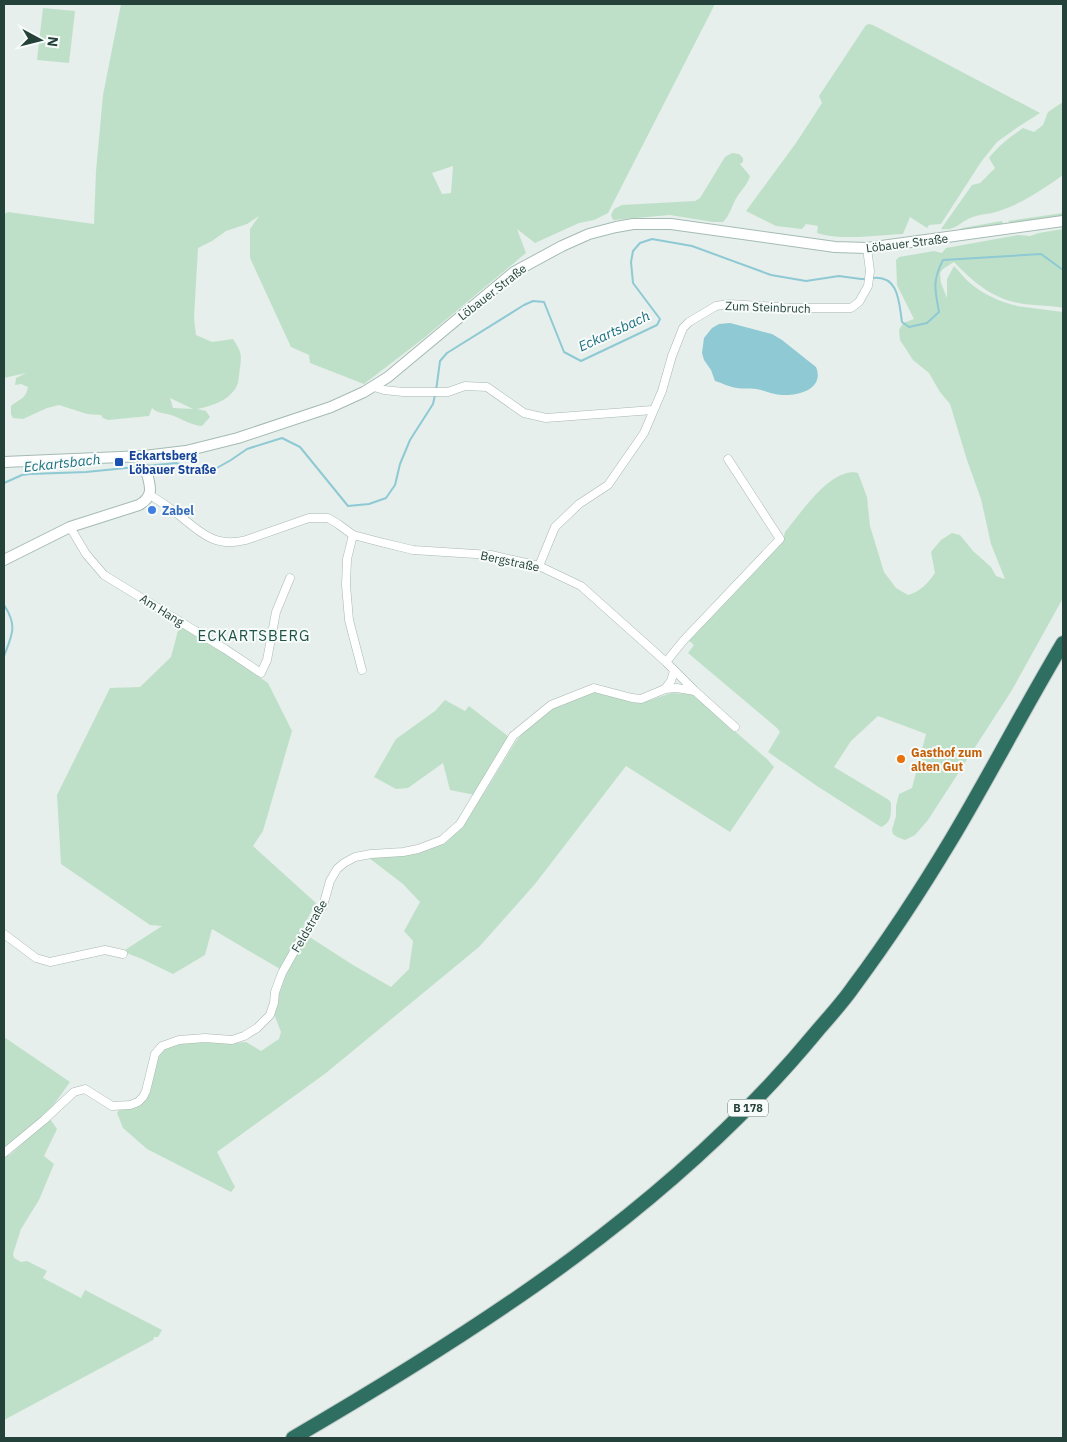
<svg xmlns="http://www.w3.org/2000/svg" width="1067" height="1442" viewBox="0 0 1067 1442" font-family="'IBM Plex Sans',sans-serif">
	<rect width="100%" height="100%" fill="#e6efeb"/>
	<g fill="#bfe0c8" fill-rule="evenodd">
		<path d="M121 4H715L608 213 594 220 579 223 535 243 517 229 526 253 424 338 364 384 310 363 309 355 291 347 250 258V229L259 216 247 224 226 231 212 241 198 248 194 318 196 335 212 342 233 339C241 351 242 354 240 368 239 373 239 379 238 383 232 400 212 406 197 409L206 411 210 417 202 426C191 425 182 419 171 415 164 413 157 413 152 408L149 416 108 420 103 418 101 415 87 414 59 405 47 408 23 419 13 418 11 414V406C19 399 26 399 28 387L21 384 15 385 16 378 26 373 4 378V214L8 212 94 224 96 171 103 95ZM453 166 451 193 442 194 432 173ZM170 398 193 409 173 408Z"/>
		<polygon points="43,8 75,11 69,63 37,60"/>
		<path d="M869 24 873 25 1040 113 1018 127 997 142 981 162 941 224 929 225 927 228 910 217 903 234C877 235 842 241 817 233L818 226 806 224 802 229 776 226 746 211 796 143 822 103 819 96 866 25Z"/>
		<path d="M1063 102V175C1043 189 1023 203 999 211 991 214 981 214 973 217 959 222 957 231 941 229L972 185 980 183 995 168 989 158C999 145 1010 137 1023 128L1034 132 1043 125 1048 112Z"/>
		<path d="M732 153 739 154 743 158V162L740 164 750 176C748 184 741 190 737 197 732 205 730 215 723 222H713L670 215 613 220 611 215 614 209 622 205 695 201 700 198 725 157Z"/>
		<polygon points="1063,213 1063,216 1012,224 1008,221"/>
		<polygon points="1002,221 1003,224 957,232 962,228"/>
		<path d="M1063 229V308C1050 305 1037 306 1024 304 994 300 974 283 954 262L943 269 940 273 941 283 947 298V279L954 266C959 271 964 278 970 283 984 295 1006 305 1024 307 1037 309 1050 310 1063 312V598L1012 690 928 820 915 835 905 840 897 837 893 834 892 830 896 816V806L899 794 912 788 926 734 878 716 851 741 834 767 889 800 891 803C891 813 892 823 881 827L817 786 768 752 780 732 777 728 688 653 694 645 688 640 783 540 785 532C800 514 823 479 847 473 850 472 855 472 858 473L867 497 870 526 884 572 896 588 908 595C920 592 928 583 935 573L931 552 941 540 952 533 960 535 973 551 991 567 996 576 1005 579 991 544 981 499 967 460 950 404 940 392 929 373 913 360 900 340 899 330 903 323 914 319 897 285 896 260 899 257 934 251 942 253 946 248 1018 235 1030 236 1039 233Z"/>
		<polygon points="180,623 268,683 292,731 263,831 253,846 316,903 280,969 212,929 205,955 173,974 142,959 124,952 125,950 162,926 150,925 61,864 57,795 110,688 140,687 171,657"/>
		<path d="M593 690 635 702 642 703 671 693 692 694 767 759 774 767 730 832 626 766 535 884 479 947 326 1073 217 1152 235 1187 231 1192 147 1149 123 1128 117 1113 120 1109C126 1109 134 1109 139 1106 158 1092 149 1054 169 1046 192 1037 222 1045 246 1042L261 1051 279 1039 281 1032 274 1014 282 983 286 971 308 936 353 965 391 987 409 969 413 941 404 931 420 902 403 884 369 858 403 855 443 842 456 833 486 790 516 741 526 730 548 710Z"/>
		<polygon points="445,700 465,711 469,706 509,737 475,795 450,790 443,763 408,788 396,789 374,777 396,739 435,711"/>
		<polygon points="4,1037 70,1082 52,1107 25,1132 4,1148"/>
		<polygon points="50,1119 57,1129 44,1156 54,1164 39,1200 21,1229 13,1254 14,1258 21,1262 27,1261 47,1271 43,1278 81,1298 85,1290 162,1330 158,1337 154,1337 153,1340 4,1420 4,1158 11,1154"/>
	</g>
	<path fill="#8ec9d4" d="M730 323 772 334 782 340 816 367C826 391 792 398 775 394 768 393 763 390 756 389 750 388 743 389 737 388 729 387 722 383 715 381L711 370 704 360 702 353 704 338 712 328 719 324Z"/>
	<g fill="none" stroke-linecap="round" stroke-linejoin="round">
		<g stroke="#8ec9d4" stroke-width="2">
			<path d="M872 278C899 274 899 303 902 322L909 327 927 323 939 312C935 290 932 281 943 260L1041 254 1063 270"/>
			<polyline points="436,391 440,361 447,353 524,305 533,301 544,302 564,352 581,361 657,325 660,319 633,283 631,262 633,251 640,243 652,239 692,246 771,275 806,281 839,276 861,279 867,279"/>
			<polyline points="4,483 22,475 30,474 86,472 176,463 208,473 231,460 247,449 282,438 300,447 348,506 369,504 386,498 395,485 400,464 410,440 433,404 435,395"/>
			<path d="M4 605C18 626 12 635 4 656"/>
		</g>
		<defs>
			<g id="street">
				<polyline points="374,387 384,390 403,392 448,392 465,386 487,387 524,413 546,418 653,410"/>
				<path d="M150 495C160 501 170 508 179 515 201 533 215 548 246 540L309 518H328L338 524 353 535 380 542 413 550 491 555 539 566 581 586 666 662 695 691 735 727"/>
				<polyline points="70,527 86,554 104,575 225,649 261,673 267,660 276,612 290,578"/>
				<polyline points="353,535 347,559 346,585 349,620 362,670"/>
				<polyline points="539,566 555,527 579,504 608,485 644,433 662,391 672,356 683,328 689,322 716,306 729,304 794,308 851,308 859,302 868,286 870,271 867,248"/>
				<polyline points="666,662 683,641 780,539 728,459"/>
				<polyline points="665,689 671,681 674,671"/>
				<polyline points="4,934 36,958 50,962 105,950 123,954"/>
				<polyline points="4,1153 44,1120 74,1092 85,1089 112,1106 130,1105 138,1102 143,1097 146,1091 155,1054 162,1046 179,1040 205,1038 232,1040 244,1036 257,1028 270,1015 274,1003 275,992 282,973 300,941 323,906 330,881 337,869 344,863 355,857 371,854 403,852 418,849 442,840 460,824 513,736 551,705 594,688 632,698 641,699 665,689 677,688 695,691"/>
			</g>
			<g id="secondary">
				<polyline points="4,462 144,456 186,451 238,438 331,407 364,392 388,377 514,272 562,246 589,234 616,227 633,224 671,224 835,247 867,248 1063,221"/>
				<path d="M4 560 70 527 139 505C155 496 150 485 146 470"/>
			</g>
			<path id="highway" d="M293 1438C485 1326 675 1204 818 1030 830 1016 843 1002 854 986 889 939 921 890 951 840 990 775 1024 708 1063 643"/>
		</defs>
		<use href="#street" stroke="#a8b8b2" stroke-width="9"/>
		<use href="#secondary" stroke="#a4bbb3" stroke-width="12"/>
		<use href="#highway" stroke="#c2cac8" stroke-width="16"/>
		<use href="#street" stroke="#fff" stroke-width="8"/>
		<use href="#secondary" stroke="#fff" stroke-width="10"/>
		<use href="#highway" stroke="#2f6f62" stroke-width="14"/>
	</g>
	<rect fill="#1a4fb4" stroke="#f7fbf9" stroke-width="2" x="114" y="457" width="10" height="10" rx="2.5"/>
	<circle fill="#3f7fe0" stroke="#f7fbf9" stroke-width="2" cx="152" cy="510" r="5"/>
	<circle fill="#e8710a" stroke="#f7fbf9" stroke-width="2" cx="901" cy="759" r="5"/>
	<g text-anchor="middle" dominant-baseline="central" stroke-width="4" stroke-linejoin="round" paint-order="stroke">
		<rect fill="#f7fbf9" stroke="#637a73" stroke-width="1" x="728" y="1099.5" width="40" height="17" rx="4"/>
		<g font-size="11" font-weight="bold" fill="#24423a">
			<text x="748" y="1108">B 178</text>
		</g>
		<g font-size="12" fill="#24423a" stroke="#f7fbf9">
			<text transform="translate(907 243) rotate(-7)">Löbauer Straße</text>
			<text transform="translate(492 292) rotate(-38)">Löbauer Straße</text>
			<text transform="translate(768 307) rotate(2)">Zum Steinbruch</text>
			<text transform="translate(510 561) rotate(12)">Bergstraße</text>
			<text transform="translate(162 610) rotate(32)">Am Hang</text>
			<text transform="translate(309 926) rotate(-60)">Feldstraße</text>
		</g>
		<g font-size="12" font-weight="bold" fill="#164399" stroke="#f7fbf9" text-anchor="start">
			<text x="129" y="455">Eckartsberg<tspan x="129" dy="14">Löbauer Straße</tspan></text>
		</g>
		<g font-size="12" font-weight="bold" fill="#366cbe" stroke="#f7fbf9" text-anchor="start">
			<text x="162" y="510">Zabel</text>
		</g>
		<g font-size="12" font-weight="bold" fill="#c56008" stroke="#f7fbf9" text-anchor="start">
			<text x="911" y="752">Gasthof zum<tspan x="911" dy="14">alten Gut</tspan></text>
		</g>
		<g font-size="14" font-style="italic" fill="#1c6f80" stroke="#f7fbf9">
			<text transform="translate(614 331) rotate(-25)">Eckartsbach</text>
			<text transform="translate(62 463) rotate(-6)">Eckartsbach</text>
		</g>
		<g font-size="15" letter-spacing="1" fill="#1f5548" stroke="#f7fbf9">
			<text x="254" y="635">ECKARTSBERG</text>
		</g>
	</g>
	<rect width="1067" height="1442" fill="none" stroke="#24423a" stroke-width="10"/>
	<g transform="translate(40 40) rotate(97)" stroke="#f7fbf9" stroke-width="4" paint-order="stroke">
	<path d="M0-4L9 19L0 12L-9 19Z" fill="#24423a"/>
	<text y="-8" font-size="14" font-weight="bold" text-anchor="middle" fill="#24423a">N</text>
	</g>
</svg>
